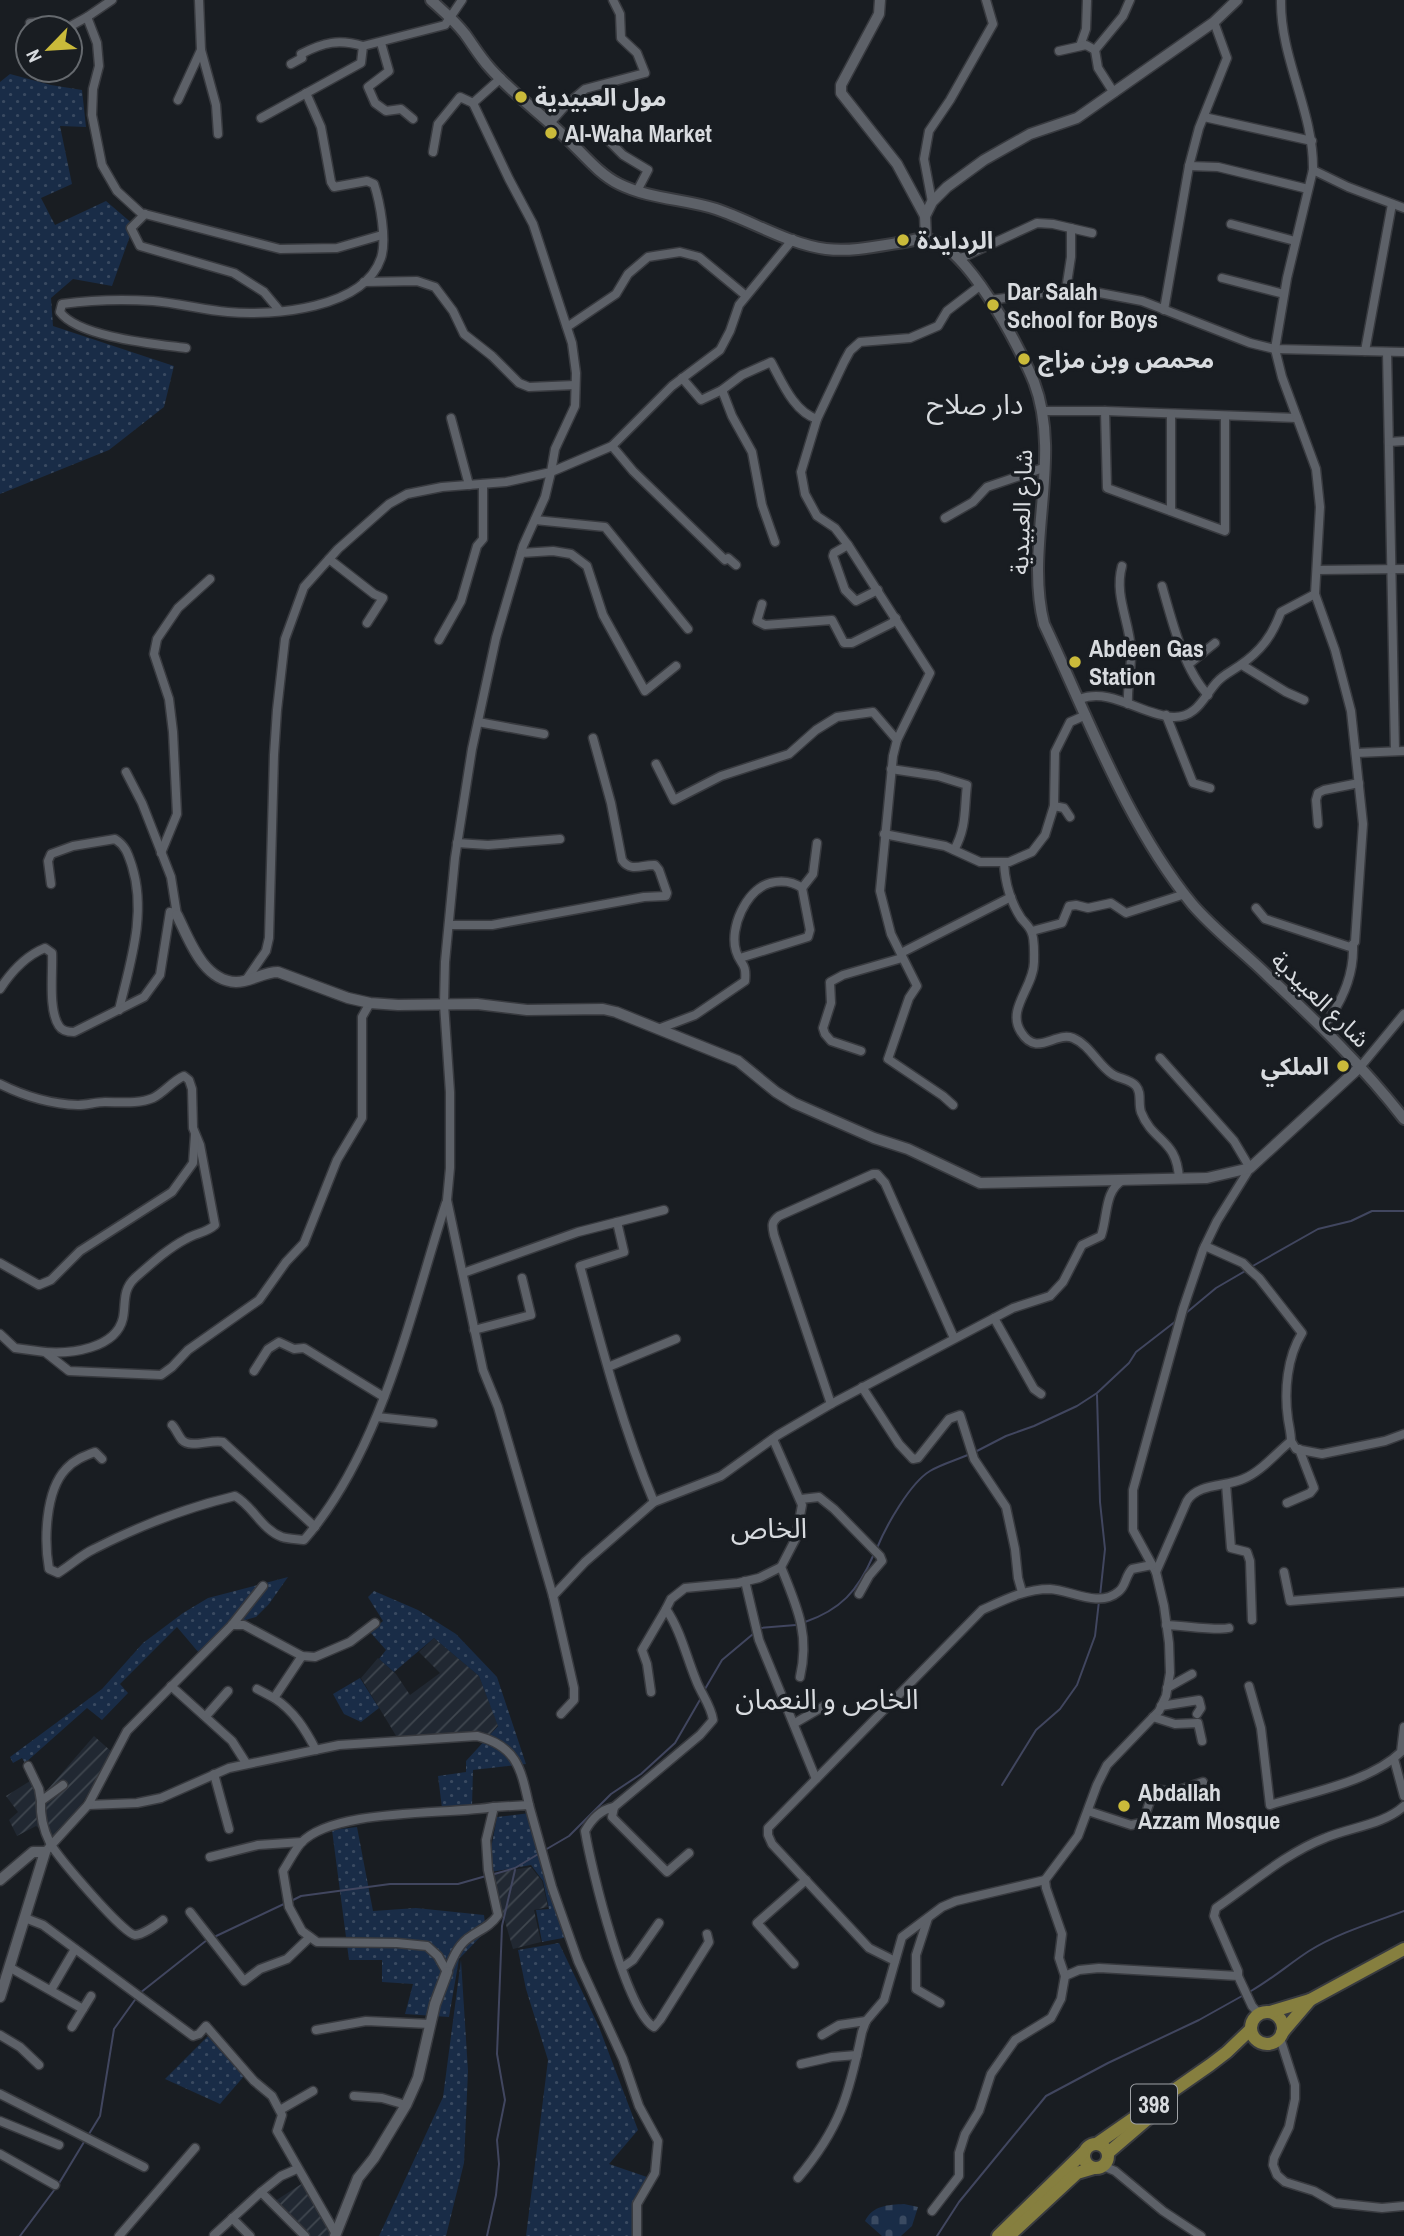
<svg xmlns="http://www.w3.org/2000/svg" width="1404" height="2236" viewBox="0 0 1404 2236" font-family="'Archivo Narrow','Noto Sans Arabic',sans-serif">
	<defs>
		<pattern id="industrial-furrows" width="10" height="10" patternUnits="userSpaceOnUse" patternTransform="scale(1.75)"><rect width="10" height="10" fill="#212832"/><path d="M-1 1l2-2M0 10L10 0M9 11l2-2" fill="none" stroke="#40474f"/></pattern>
		<pattern id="grass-dots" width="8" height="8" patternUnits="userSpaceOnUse" patternTransform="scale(1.75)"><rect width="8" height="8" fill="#192c47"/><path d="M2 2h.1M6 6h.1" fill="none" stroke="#3a4a61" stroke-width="1.8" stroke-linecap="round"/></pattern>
		<pattern id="cemetery-stones" width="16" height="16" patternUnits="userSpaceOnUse" patternTransform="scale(1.75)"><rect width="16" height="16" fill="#192c47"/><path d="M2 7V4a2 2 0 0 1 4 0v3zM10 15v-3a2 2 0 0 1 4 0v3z" fill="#3a4a61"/></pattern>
	</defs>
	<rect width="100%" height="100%" fill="#191d22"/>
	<g fill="url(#industrial-furrows)">
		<polygon points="434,1638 479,1676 498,1725 488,1737 398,1739 361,1678 378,1658 396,1674 410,1695 440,1673 419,1652"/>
		<polygon points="94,1736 113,1753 73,1818 52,1838 36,1826 17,1836 9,1820 18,1812 6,1796 30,1781 42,1796"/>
		<polygon points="531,1867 542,1881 548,1907 534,1910 541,1942 513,1949 491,1873"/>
		<polygon points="303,2183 332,2230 329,2236 308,2236 275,2201"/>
	</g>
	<g fill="url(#grass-dots)">
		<polygon points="10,74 51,85 82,90 86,127 60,126 72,184 41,198 55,225 106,201 134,225 112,286 73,279 51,298 53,326 174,366 164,407 109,450 0,494 0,82"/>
		<polygon points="288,1577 269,1604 256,1617 227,1625 199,1653 177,1627 120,1684 128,1693 102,1720 87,1708 25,1763 22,1758 13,1763 10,1757 102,1689 143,1643 183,1613 208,1598"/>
		<polygon points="374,1591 418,1610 456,1634 497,1677 526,1764 473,1770 472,1807 442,1808 438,1776 466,1772 466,1761 498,1726 479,1676 434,1638 394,1672 379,1659 386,1650 370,1632 383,1621 368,1597"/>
		<polygon points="360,1678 379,1708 361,1722 344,1714 333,1694"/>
		<polygon points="530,1813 568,1937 542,1942 536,1910 549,1909 543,1881 531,1865 491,1872 490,1854 497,1817"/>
		<polygon points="357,1827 373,1911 416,1908 484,1915 486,1931 459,1959 449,2017 405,2014 413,1984 382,1982 382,1960 349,1960 332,1830"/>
		<polygon points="559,1943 599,2027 638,2130 609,2164 647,2177 633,2236 526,2236 548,2060 526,1989 518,1950"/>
		<polygon points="461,1960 468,2071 464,2163 446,2236 379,2236 443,2097"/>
		<polygon points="209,2035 245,2075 220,2104 165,2079"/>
	</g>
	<path fill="url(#cemetery-stones)" d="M904 2204 918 2207 912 2226 901 2236H882L865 2221C873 2205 888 2205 904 2204Z"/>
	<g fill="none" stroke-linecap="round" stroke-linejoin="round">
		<g stroke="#41465f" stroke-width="2">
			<polyline points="1251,1267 1318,1229 1351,1221 1372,1211 1404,1211"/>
			<polyline points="1186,1313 1216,1288 1247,1270"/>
			<polyline points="1097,1395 1100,1502 1105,1549 1100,1596"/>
			<polyline points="975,1452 1006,1436 1034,1426 1077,1406 1097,1393 1129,1363 1136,1352 1176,1321"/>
			<path d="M877 1548C886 1526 910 1483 930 1471 942 1464 957 1460 970 1454"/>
			<path d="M805 1622C840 1610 858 1591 873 1556"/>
			<polyline points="760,1628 796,1625"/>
			<polyline points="705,1689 722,1660 753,1634"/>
			<polyline points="1002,1785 1036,1730 1060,1709 1077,1685 1095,1636 1099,1601"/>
			<polyline points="545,1850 569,1836 611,1794 641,1774 675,1743 701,1698"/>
			<polyline points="491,1875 515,1868 540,1853"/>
			<polyline points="291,1901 301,1896 390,1884 458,1884 486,1876"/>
			<polyline points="212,1938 286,1903"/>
			<path d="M1251 1991C1272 1979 1289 1964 1309 1951 1338 1933 1372 1923 1404 1911"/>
			<polyline points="140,1993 207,1940"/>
			<polyline points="89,2134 100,2116 114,2029 137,1997"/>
			<polyline points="58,2185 84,2142"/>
			<polyline points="20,2236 55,2189"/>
			<polyline points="487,2236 496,2195 499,2164 497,2140 505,2100 497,2054 502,1926 515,1870"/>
			<polyline points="937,2236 959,2202 1046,2096 1108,2063 1199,2020 1242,1996"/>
		</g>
		<defs>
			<g id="minor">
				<polyline points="112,0 87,17 97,43 99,66 93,89 92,115 102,165 117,191 141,213 280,249 337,248 382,235"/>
				<polyline points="30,23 43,22 52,28"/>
				<polyline points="67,28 87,17"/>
				<polyline points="381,43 389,71 368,87 375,103 386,111 401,109 413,119"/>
				<polyline points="1080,46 1086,29 1087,1"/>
				<polyline points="201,50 216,105 218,134"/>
				<polyline points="1059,51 1086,45 1095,50"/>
				<path d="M291 64 302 58 301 54C324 42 339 39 363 46"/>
				<polyline points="1114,93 1098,68 1095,50 1123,16 1130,0"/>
				<polyline points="178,100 201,50 199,0"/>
				<polyline points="1204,117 1312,141"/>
				<polyline points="261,118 361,63 363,46 445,25 462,0"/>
				<polyline points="550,123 565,106 585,89 645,73 637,53 621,38 620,14 613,0"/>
				<polyline points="603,135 623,155 648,170 637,191"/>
				<polyline points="433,152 438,124 460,97 473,103"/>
				<polyline points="1189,166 1218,167 1308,189"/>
				<polyline points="1313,170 1348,187 1404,208"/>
				<polyline points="932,202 924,159 929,131 950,100 993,24 986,0"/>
				<polyline points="145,214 131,228 140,246 234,273 264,292 279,310"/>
				<polyline points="1231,224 1295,241"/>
				<polyline points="959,259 1037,223 1053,224 1092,233"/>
				<polyline points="1222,278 1284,294"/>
				<polyline points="364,282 417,281 435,287 453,311 464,334 492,356 519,383 529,387 575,385"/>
				<polyline points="1066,290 1071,257 1071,228"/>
				<polyline points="990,300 1066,290 1089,291 1142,301 1250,343 1275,349 1404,352"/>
				<polyline points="1164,310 1189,166 1199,128 1227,58 1214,22"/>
				<polyline points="567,327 616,294 628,274 648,257 654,256 680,252 699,257 745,295"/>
				<path d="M186 348C155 344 78 337 60 312L62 304C91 300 124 299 153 301 178 303 203 310 228 312 273 316 364 309 381 258 387 240 380 202 374 184L367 181 334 187 331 182 321 127 306 93"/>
				<polyline points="1365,351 1392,204"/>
				<polyline points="1387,352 1395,751"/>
				<polyline points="682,378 701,400 722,390"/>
				<polyline points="1041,411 1105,411 1297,418"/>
				<polyline points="1105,411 1107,488 1225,531 1225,416"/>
				<polyline points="451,418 469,485"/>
				<polyline points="1389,442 1404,441"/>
				<polyline points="612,446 633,471 725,560 728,558 736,565"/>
				<polyline points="1171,511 1171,414"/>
				<polyline points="945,518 973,502 987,487 1043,468"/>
				<polyline points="535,520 605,527 688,629"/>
				<path d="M775 542 762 505 752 452 732 416 722 390 742 375 771 362C782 382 794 412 817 419"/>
				<polyline points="848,545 834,553 833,556 845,590 856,601 878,590"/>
				<polyline points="521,553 553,551 571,554 587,566 603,615 645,691 676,666"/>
				<polyline points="329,559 374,594 383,598 367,623"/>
				<path d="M1122 566C1114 595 1129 620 1131 649 1132 668 1127 685 1128 704"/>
				<polyline points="1317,570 1404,569"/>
				<path d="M1162 586C1172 621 1184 670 1208 695"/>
				<polyline points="762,604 757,621 765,625 832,620 844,643 852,643 892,623 896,618"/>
				<polyline points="439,640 461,601 477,546 483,539 483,484"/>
				<polyline points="1189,664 1215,643"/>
				<polyline points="1242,665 1286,692 1304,700"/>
				<path d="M1080 699C1110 687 1142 715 1173 717 1197 718 1204 696 1217 682 1223 675 1232 671 1239 666 1261 651 1272 636 1281 612L1315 594"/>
				<polyline points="1166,715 1193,783 1210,788"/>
				<polyline points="478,722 544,734"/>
				<polyline points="1356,753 1404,751"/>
				<polyline points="656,764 674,800 721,776 789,754 816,730 837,717 873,712 897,740"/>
				<path d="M891 769 938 776 967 785C964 809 967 827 954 850"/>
				<polyline points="1054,806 1064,808 1070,817"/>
				<polyline points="1318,824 1316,800 1318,793 1324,790 1359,783"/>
				<polyline points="884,834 945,846 980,862 1009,862 1032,852 1045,835 1054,806 1055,752 1070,722 1086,715"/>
				<polyline points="457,843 488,845 560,839"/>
				<polyline points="161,853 177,814 173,732 169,699 154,654 157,639 178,608 210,579"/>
				<path d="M1004 863C1005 883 1010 901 1021 918 1024 922 1029 926 1031 931 1035 938 1034 954 1034 962 1034 987 1006 1009 1021 1032 1037 1058 1055 1031 1073 1038 1090 1045 1098 1065 1112 1074 1119 1079 1130 1079 1136 1086 1142 1093 1138 1103 1141 1112 1153 1143 1177 1138 1179 1179"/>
				<path d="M51 884 48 861 51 854 73 846 115 839C126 846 128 854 132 866 147 914 130 963 119 1010"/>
				<polyline points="802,888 813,874 817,843"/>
				<path d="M1256 908 1265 919 1350 947 1355 942 1363 824 1351 711 1335 650 1315 594 1320 507 1316 469 1282 377 1275 349 1287 278 1313 170C1314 111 1280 59 1281 0"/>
				<path d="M449 925H492L644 897 666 896 667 893 659 870 655 865C643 864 631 873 622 860L611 803 593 738"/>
				<polyline points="1032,931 1062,923 1069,906 1076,905 1088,908 1111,903 1126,913 1185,894"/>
				<polyline points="901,953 1011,897"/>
				<polyline points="246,980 266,951 269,938 274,755 277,710 285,639 304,587 338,549 389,504 407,494 442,487 506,482 551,472 555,449 575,406 576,373 572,343 533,224 509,179 473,103 501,78"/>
				<path d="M0 989C11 972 25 956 45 948L52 953C53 972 48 1010 59 1026 62 1031 68 1032 74 1032L144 997 160 975 170 912 177 915 171 877 142 803 126 772"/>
				<path d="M1322 1028C1341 1004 1354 977 1353 946"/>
				<path d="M658 1029 695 1015 745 981C747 962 740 965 736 951 729 928 746 890 770 883 782 880 792 881 802 888L810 930 808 937 740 958"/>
				<polyline points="861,1051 831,1041 825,1034 823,1028 831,1003 830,982 843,975 902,958"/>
				<polyline points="1160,1058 1234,1141 1250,1168 1217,1221 1203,1250 1183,1309 1133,1490 1133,1530 1156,1572 1164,1606 1169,1643 1170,1673 1166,1696 1159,1711 1107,1765 1097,1785 1078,1836 1045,1880 1046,1888 1062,1934 1059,1958 1065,1976 1079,1970 1099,1968 1238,1976 1252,2006 1259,2014"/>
				<polyline points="1361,1066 1404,1014"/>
				<path d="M0 1084C24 1096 51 1104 78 1105 87 1105 96 1102 105 1102 121 1102 139 1104 153 1098 165 1092 172 1081 184 1076L189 1080 192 1089 193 1128 200 1145 215 1225C206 1233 196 1233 186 1239 167 1249 151 1264 135 1278 122 1290 126 1303 123 1318 116 1349 70 1354 45 1352"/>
				<polyline points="953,1105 943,1096 888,1059 909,998 917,986 891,934 880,891 893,756 897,740 930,673 848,545 835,528 817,516 805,494 801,472 817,419 844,362 850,351 860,342 910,338 938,326 947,311 981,285"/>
				<path d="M617 1222 624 1252 580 1266C601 1345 622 1426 654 1502"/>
				<path d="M1205 1246 1243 1263 1250 1270 1259 1278 1302 1333C1287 1357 1284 1391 1288 1419 1289 1426 1291 1433 1291 1441"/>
				<polyline points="0,1263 39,1285 51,1280 80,1251 172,1192 193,1163 195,1135"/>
				<polyline points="463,1273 578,1232 664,1210"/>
				<polyline points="994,1318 1034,1389 1041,1394"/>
				<polyline points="474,1330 531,1315 522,1278"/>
				<polyline points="0,1334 15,1348 45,1352 69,1371 161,1375 172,1367 188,1350 259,1300 286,1262 304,1243 337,1160 362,1118 362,1017 370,1003"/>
				<polyline points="608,1367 676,1339"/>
				<polyline points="254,1371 268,1349 279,1342 294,1349 304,1348 384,1397"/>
				<polyline points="862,1387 899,1444 913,1459 918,1458 949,1419 960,1415 974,1459 1006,1507 1015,1549 1018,1578 1022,1592"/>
				<path d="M831 1404 774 1235C772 1226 771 1222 779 1216L873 1174H877L885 1183 954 1338"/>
				<polyline points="377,1417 433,1423"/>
				<path d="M172 1425C176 1429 178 1435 182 1440 191 1449 211 1439 223 1442L315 1527"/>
				<path d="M102 1459 95 1452C84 1456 74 1460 66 1469 45 1491 44 1541 49 1569L58 1573C71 1565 81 1555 94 1549 137 1527 189 1507 235 1496 253 1506 262 1530 282 1537 288 1539 297 1539 304 1540 382 1450 410 1314 446 1203"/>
				<polyline points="1226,1484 1231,1548 1247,1552 1250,1561 1252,1620"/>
				<polyline points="801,1499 819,1497 834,1509 880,1556 882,1561 869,1576 859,1594"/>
				<polyline points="1287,1503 1310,1493 1314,1488 1299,1449"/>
				<path d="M781 1567C797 1607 810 1634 800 1677"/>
				<path d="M1156 1572 1187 1501C1198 1483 1225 1487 1243 1479 1261 1472 1276 1453 1291 1441L1296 1449 1322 1454 1385 1441 1404 1434"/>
				<polyline points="1284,1572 1290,1601 1404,1592"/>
				<polyline points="745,1581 759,1640 816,1779"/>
				<path d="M553 1596 585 1562 654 1502 721 1476 778 1435 831 1404 1013 1308 1050 1296 1063 1282 1082 1245 1101 1236C1108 1216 1104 1191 1123 1180"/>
				<polyline points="232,1625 244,1625 302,1656 315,1657 350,1642 375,1623"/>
				<path d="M1166 1625C1180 1625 1218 1631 1229 1628"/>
				<path d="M302 1656 274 1698C294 1711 305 1729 316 1750"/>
				<polyline points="171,1686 232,1741 246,1763"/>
				<path d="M1249 1686 1261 1728 1270 1805C1311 1792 1370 1782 1401 1752L1404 1727"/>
				<polyline points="1167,1688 1192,1674"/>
				<polyline points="257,1689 274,1698"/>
				<polyline points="651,1692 647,1664 642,1650 666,1609"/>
				<polyline points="1161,1706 1199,1700 1201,1708 1197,1714"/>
				<polyline points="561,1714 574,1700 574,1688 553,1596 498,1407 483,1370 447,1200 450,1168 450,1092 444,1004 445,962 455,858 472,749 496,638 523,546 545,497 551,472 612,446 672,386 720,350 730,331 739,305 793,239"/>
				<polyline points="206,1716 228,1691"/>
				<polyline points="1153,1717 1175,1724 1198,1723 1202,1741"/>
				<polyline points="795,1723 826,1705"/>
				<polyline points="1394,1759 1404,1796"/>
				<polyline points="28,1766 39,1789 41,1801"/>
				<polyline points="214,1774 229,1829"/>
				<path d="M63 1785 41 1801C40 1816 43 1829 50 1843 58 1857 123 1934 135 1935 142 1935 157 1925 163 1920"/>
				<path d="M88 1805 137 1803 161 1798 229 1768 339 1745 477 1736C517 1746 521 1769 529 1805"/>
				<path d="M614 1807C600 1810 592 1819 585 1831 591 1868 626 2011 654 2027L660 2020 709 1942 707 1934"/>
				<path d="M1088 1811 1131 1825 1141 1823C1149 1812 1147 1799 1158 1790L1176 1791 1203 1782"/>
				<polyline points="45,1852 88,1805 127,1731 232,1625 263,1586"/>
				<path d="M689 1853 667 1872 612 1817 614 1807 700 1735 713 1720C711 1705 701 1694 696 1680 686 1656 681 1631 666 1609L671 1599 685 1588 738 1583 759 1578 781 1567 796 1538 802 1505 773 1439"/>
				<polyline points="210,1857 258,1845 302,1842"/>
				<polyline points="190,1912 244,1981 260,1969 287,1959 310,1937"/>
				<polyline points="25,1918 43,1925 193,2036 199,2034 206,2026 254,2081 272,2096 282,2115 277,2131 336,2234"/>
				<polyline points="928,1918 916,1955 916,1989 940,2003"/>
				<path d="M895 1961 869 1948 772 1844 768 1835V1828L982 1610C1004 1600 1025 1589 1050 1589 1070 1590 1099 1608 1118 1592 1126 1587 1125 1576 1132 1569L1152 1565"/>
				<polyline points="794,1964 757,1923 806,1880"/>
				<polyline points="9,1967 83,2009 91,1996"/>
				<polyline points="623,1967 633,1960 659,1923"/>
				<path d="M447 1972C452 1960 457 1947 467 1939 479 1930 490 1927 498 1915L488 1870 486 1840 494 1807 529 1805 552 1887 578 1961 623 2059 639 2106 658 2141 655 2173 637 2204V2236"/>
				<path d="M447 1972 438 1956 427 1946 397 1943 317 1942 302 1931 289 1907 283 1871C289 1862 294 1851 301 1843 333 1808 447 1815 494 1807"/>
				<path d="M1238 1976V1971L1214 1916 1216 1908C1251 1884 1286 1853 1325 1838 1351 1827 1383 1825 1404 1806"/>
				<polyline points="51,1990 75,1949"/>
				<polyline points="72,2027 83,2009"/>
				<polyline points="316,2030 366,2021 430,2024"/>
				<polyline points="0,2035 20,2047 39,2065"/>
				<polyline points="822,2035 839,2025 866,2021"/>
				<polyline points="1280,2038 1295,2085 1295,2099 1289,2127 1274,2158 1273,2165 1277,2175 1285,2182 1314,2191 1335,2203 1382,2208 1404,2206"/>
				<polyline points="801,2064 832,2057 857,2055"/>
				<polyline points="0,2094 144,2167"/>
				<polyline points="354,2096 382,2098 406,2105"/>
				<polyline points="280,2110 313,2091"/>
				<polyline points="0,2121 59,2145"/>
				<polyline points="0,2154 55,2185"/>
				<polyline points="1103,2166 1115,2171 1163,2211 1201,2236"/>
				<path d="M798 2178C840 2128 849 2095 862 2032L866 2021 884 2000 902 1937 942 1907 956 1901 1045 1880"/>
				<polyline points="261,2192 281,2176 297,2169"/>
				<polyline points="932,2211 959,2176 959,2153 965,2134 979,2111 991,2074 1015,2040 1051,2018 1061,1999 1065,1976"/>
				<polyline points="232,2218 250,2236"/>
				<polyline points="214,2235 261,2192 305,2236"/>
				<polyline points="119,2236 195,2148"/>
			</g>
			<g id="tertiary">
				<polyline points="880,0 879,14 841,85 841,93 897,164 925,216"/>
				<polyline points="926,239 925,216 932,202 947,187 984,160 1030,134 1077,118 1214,22 1237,0"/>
				<path d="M177 915C189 939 203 981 236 982 251 982 263 972 278 972L348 998 370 1003 398 1005 477 1004 527 1010 603 1009 616 1012 738 1061 776 1092 794 1103 874 1138 908 1149 980 1183 1207 1178 1250 1168 1361 1066"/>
				<polyline points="0,1880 33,1852 45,1852 0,1997"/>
				<polyline points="335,2236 358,2178 374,2158 406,2105 418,2078 435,2004 447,1972"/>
			</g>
			<path id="secondary" d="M431 0C443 11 455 21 465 34 473 45 480 57 490 68 512 93 540 113 564 136 582 152 597 173 619 184 649 199 685 199 716 209 752 221 788 244 826 249 853 252 878 246 904 242 911 241 919 238 925 239 965 240 1020 348 1034 382 1063 458 1024 546 1044 624 1088 717 1126 823 1192 904 1215 931 1244 952 1269 977 1317 1022 1364 1067 1404 1119"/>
			<g id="primary">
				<circle cx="1267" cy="2028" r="16"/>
				<polyline points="1270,2012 1310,2000 1404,1949"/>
				<polyline points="1282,2033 1310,2000"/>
				<polyline points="1098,2143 1210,2065 1227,2052 1251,2029"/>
				<circle cx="1096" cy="2156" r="12"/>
				<polyline points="1108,2153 1157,2111"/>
				<polyline points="998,2236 1083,2153"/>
				<polyline points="1009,2236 1077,2173 1094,2168"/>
			</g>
		</defs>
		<use href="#minor" stroke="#383a3f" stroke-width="11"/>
		<use href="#tertiary" stroke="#383a3f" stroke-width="13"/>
		<use href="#secondary" stroke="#383a3f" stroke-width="14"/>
		<use href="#primary" stroke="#383a3f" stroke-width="16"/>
		<use href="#minor" stroke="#5d6168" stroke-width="8"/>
		<use href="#tertiary" stroke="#5d6168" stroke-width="10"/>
		<use href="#secondary" stroke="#5d6168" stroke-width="10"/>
		<use href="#primary" stroke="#867f3f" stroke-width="12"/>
	</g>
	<g fill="#caba3a" stroke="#191d22" stroke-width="2.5">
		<circle cx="521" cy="97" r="7"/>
		<circle cx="551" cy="133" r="7"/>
		<circle cx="903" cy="240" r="7"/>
		<circle cx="993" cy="305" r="7"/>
		<circle cx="1024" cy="359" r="7"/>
		<circle cx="1075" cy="662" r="7"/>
		<circle cx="1343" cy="1066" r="7"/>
		<circle cx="1124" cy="1806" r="7"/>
	</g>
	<g text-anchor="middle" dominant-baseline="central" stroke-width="7" stroke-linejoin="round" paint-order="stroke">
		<rect fill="#191d22" stroke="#9fa2a6" stroke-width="2" x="1131" y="2084.5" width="46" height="39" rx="5"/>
		<g font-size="23" font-weight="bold" fill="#d8dbdf">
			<text x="1154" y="2104">398</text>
		</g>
		<g font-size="24" font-weight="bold" fill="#d8dbdf" stroke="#191d22" text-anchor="start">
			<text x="535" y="97">مول العبيدية</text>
			<text x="565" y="133">Al-Waha Market</text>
			<text x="917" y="240">الردايدة</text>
			<text x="1007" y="291">Dar Salah<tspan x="1007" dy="28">School for Boys</tspan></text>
			<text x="1038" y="359">محمص وبن مزاج</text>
			<text x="1089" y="648">Abdeen Gas<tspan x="1089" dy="28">Station</tspan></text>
			<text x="1329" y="1066" text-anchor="end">الملكي</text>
			<text x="1138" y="1792">Abdallah<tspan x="1138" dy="28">Azzam Mosque</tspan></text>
		</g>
		<g font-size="24" fill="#d8dbdf" stroke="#191d22">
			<text transform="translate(1021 512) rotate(-88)">شارع العبيدية</text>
			<text transform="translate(1321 999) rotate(44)">شارع العبيدية</text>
		</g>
		<g font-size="28" fill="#d8dbdf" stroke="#191d22">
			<text x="975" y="404">دار صلاح</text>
			<text x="769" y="1528">الخاص</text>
			<text x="827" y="1699">الخاص و النعمان</text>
		</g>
	</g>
	<g transform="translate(49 49) rotate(245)"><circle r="33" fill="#191d22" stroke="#65696e" stroke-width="2"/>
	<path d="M0-5L12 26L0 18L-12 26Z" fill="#caba3a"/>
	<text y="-10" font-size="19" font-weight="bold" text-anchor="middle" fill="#d8dbdf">N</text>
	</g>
</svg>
